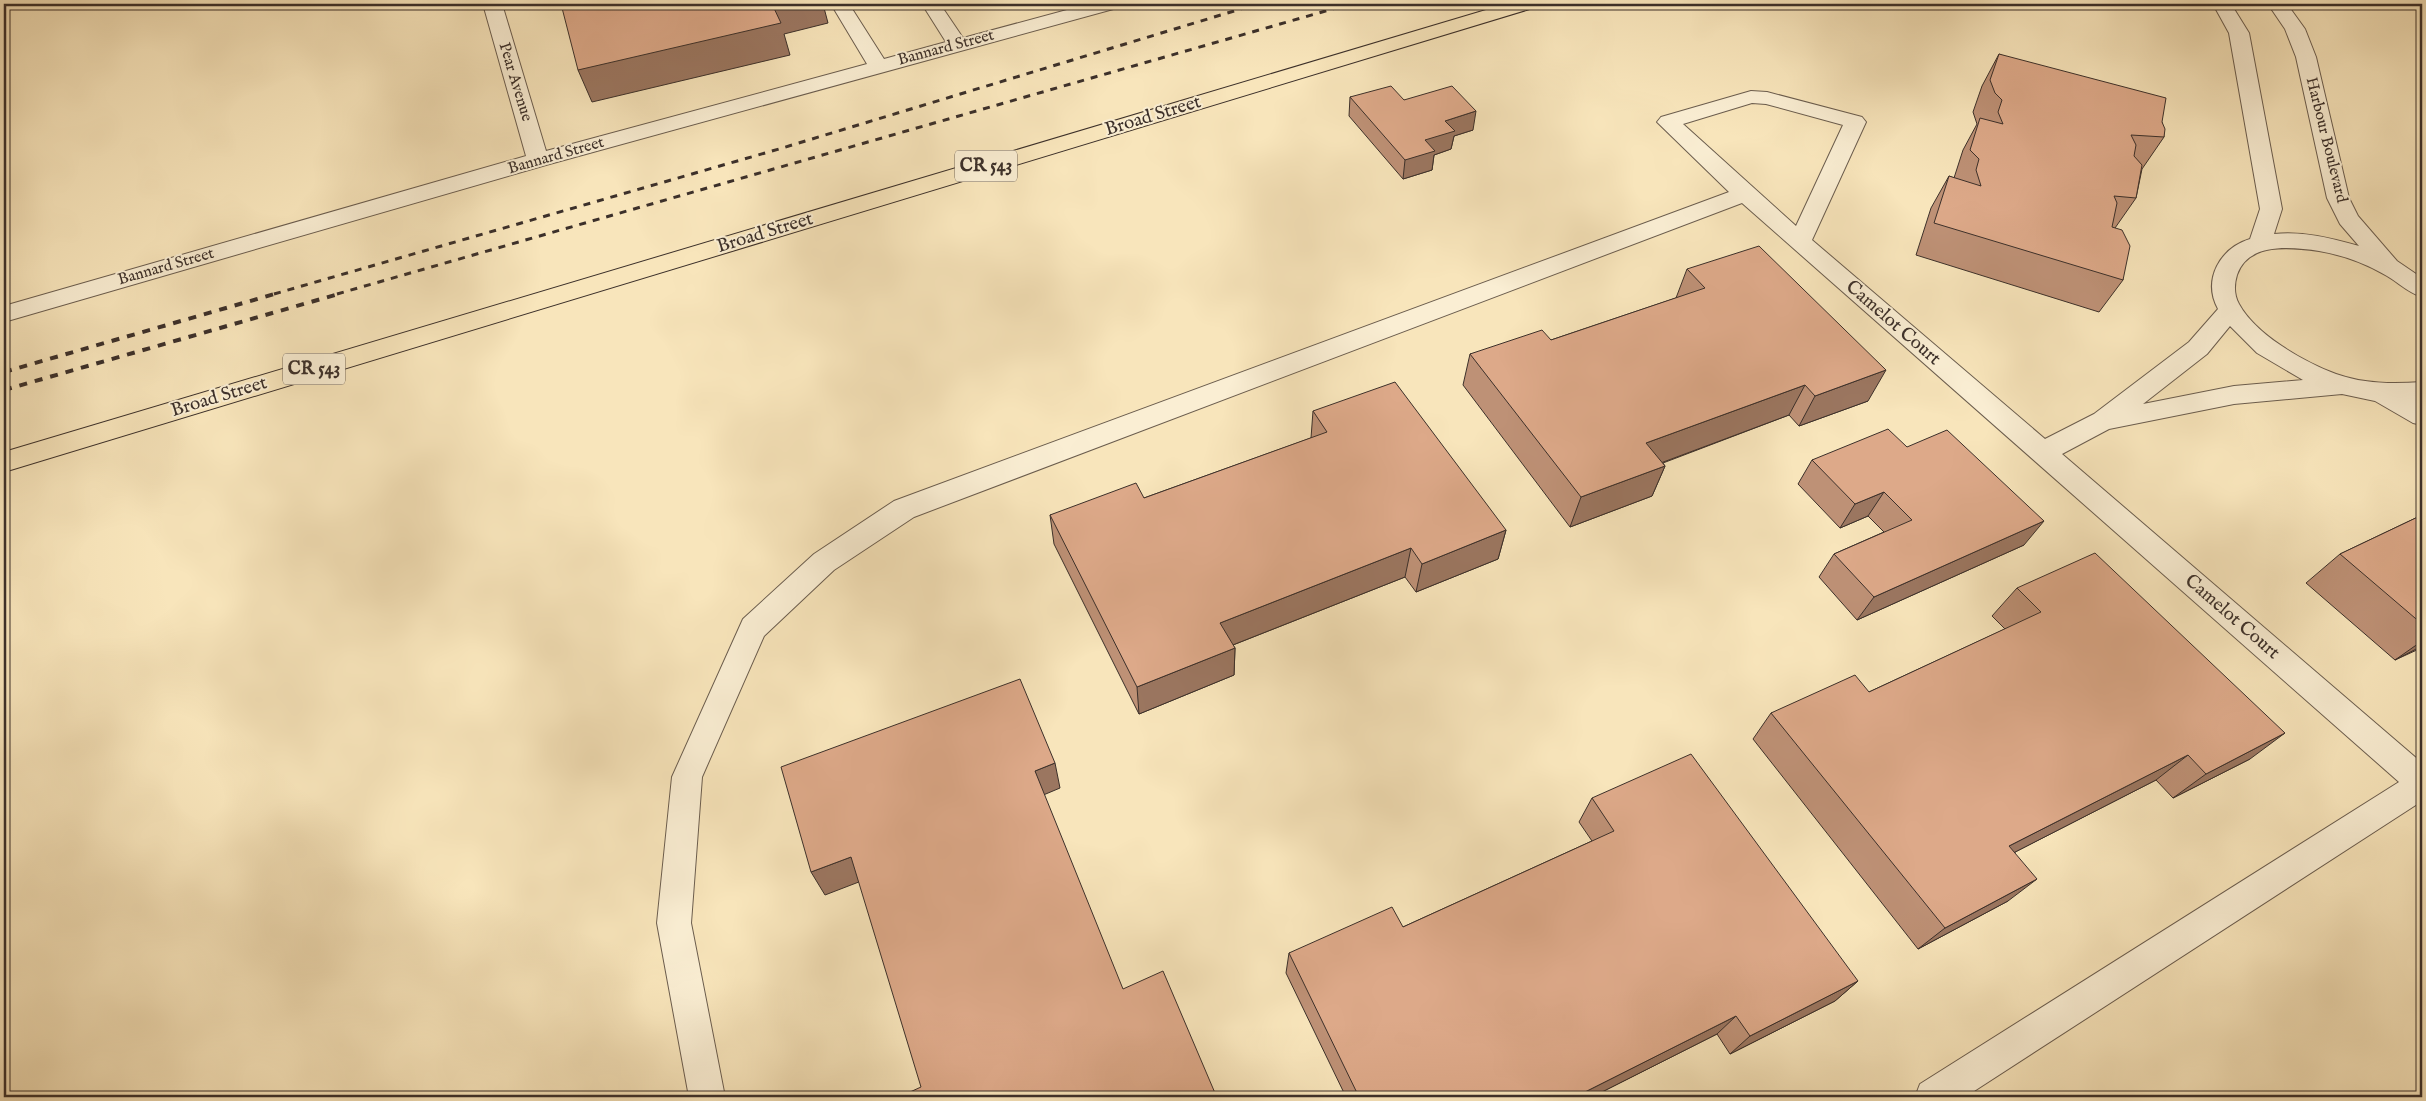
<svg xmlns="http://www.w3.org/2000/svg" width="2426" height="1101" viewBox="0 0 2426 1101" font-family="'IM FELL English',serif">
	<rect width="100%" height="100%" fill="#f8e5bb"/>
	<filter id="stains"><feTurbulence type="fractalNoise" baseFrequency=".004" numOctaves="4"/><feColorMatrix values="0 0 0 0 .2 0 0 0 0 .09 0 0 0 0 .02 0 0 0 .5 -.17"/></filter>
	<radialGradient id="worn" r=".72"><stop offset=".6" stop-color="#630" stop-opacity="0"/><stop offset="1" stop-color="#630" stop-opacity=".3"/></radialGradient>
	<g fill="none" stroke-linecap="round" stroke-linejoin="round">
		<defs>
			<g id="minor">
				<polygon points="483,4 502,4 546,151 867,64 831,4 849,4 884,59 946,42 922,4 940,4 963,38 1089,4 1120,4 1117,8 546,165 4,322 4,306 526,156"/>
				<path d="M2213 4H2231L2249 33 2282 209 2274 234C2303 231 2331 238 2359 246L2340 224 2327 198 2296 57 2285 29 2268 4H2287L2305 29 2316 57 2349 198 2358 216 2397 261 2422 278V297C2409 293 2399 283 2387 276 2367 264 2343 255 2319 251 2291 247 2248 242 2237 275 2234 285 2234 295 2239 304 2256 335 2304 362 2336 374 2364 384 2393 384 2422 382V400L2416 401 2422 404V425L2413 423 2375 401 2342 394 2234 404 2109 429 2062 454 2422 763V801L1965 1097H1915L1920 1084 2399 782 1742 203 914 517 834 570 764 636 702 777 691 923 725 1097H689L657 923 672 777 743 619 814 554 894 501 1729 192 1657 122 1661 117 1751 91 1767 92 1862 117 1866 122 1812 240 2045 439 2094 414 2189 342 2218 309C2202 280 2220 248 2250 239L2260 209 2229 33ZM1752 103 1766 104 1843 125 1796 226 1683 124ZM2230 326 2257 353 2303 380 2234 386 2143 404 2207 354Z"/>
			</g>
			<polygon id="major" points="1506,4 1536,4 1533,8 4,472 4,452"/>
		</defs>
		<use href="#minor" stroke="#6b5d4e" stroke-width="2"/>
		<use href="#major" stroke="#3c302a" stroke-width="2"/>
		<use href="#minor" fill="#faeed3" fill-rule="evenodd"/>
		<use href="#major" fill="#f8e5bb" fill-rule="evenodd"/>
		<g stroke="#3c302a" stroke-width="3" stroke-dasharray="7 7" stroke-linecap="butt">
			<polyline points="274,294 779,149 1257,4"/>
			<polyline points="337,294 1350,4"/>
		</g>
		<g stroke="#3c302a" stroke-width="4" stroke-dasharray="8 8" stroke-linecap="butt">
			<polyline points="4,372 278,293"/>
			<polyline points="4,390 342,293"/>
		</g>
	</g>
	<g fill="#be9176" stroke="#3c302a">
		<polygon points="1999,54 2162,122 2164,137 2142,169 2136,198 2115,228 2123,280 2099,312 1916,255 1931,208 1949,176 1954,178 1963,150 1977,124 1973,112 1982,86"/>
		<polygon points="1350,97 1404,100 1473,130 1454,136 1451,149 1434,155 1432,170 1403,179 1349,116"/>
		<polygon points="1687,269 1868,401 1799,426 1789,415 1663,463 1665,466 1652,496 1570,527 1463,385 1470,354 1551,340 1676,298"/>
		<polygon points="1313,411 1506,530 1498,559 1416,592 1405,577 1233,645 1235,648 1234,675 1139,714 1054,544 1050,515 1144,498 1311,438"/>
		<polygon points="1907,447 2024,545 1857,620 1819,577 1834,554 1884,532 1868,516 1840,528 1798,484 1812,460"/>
		<polygon points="2422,515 2422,652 2419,649 2395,660 2306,583 2340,554"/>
		<polygon points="2017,588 2250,759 2173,798 2156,780 2015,852 2008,901 1918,949 1753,739 1771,713 1869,692 2005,629 1992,616"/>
		<polygon points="1592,798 1858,981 1835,1001 1730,1054 1717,1034 1592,1097 1346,1097 1286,973 1289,953 1403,927 1592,841 1579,822"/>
	</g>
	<g fill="#9b7660" stroke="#3c302a">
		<polygon points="772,4 823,4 828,23 784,34 790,55 592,102 578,70"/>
		<polygon points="1476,111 1473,130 1454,136 1451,149 1434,155 1432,170 1403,179 1405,160 1425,140 1445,121"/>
		<polygon points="1886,370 1868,401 1799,426 1815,396"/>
		<polygon points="1805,385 1789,415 1634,473 1646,443"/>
		<polygon points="1665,466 1652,496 1570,527 1581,497"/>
		<polygon points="1884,492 1868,516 1840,528 1855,504"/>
		<polygon points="2044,521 2024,545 1857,620 1874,597"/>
		<polygon points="1506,530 1498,559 1416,592 1422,564"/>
		<polygon points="1411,548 1405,577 1220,650 1220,623"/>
		<polygon points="2422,641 2422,646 2395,660"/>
		<polygon points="1235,648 1234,675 1139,714 1137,687"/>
		<polygon points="2285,733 2250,759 2173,798 2206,774"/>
		<polygon points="2188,755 2156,780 1982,869 2009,846"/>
		<polygon points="1055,763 1060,788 1041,796 1035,771"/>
		<polygon points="851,857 864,880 825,895 811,872"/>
		<polygon points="2037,879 2008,901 1918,949 1945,928"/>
		<polygon points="1858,981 1835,1001 1730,1054 1750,1036"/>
		<polygon points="1736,1016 1717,1034 1592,1097 1575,1097"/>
		<polygon points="1215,1093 1215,1097 1206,1097"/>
	</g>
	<g fill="#dda989" stroke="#3c302a">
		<polygon points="561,4 772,4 781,23 578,70"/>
		<polygon points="1999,54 2166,98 2162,122 2165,129 2164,137 2131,135 2136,145 2134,156 2142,165 2136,198 2114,196 2117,203 2112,227 2122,230 2130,246 2123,280 1934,223 1949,176 1981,186 1976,170 1979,159 1970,150 1980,118 2003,124 1998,112 2002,100 1995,93 1990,80"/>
		<polygon points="1391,86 1404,100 1452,86 1476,111 1445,121 1455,131 1425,140 1435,151 1405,160 1350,97"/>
		<polygon points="1759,246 1886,370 1815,396 1805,385 1646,443 1665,466 1581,497 1470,354 1542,330 1551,340 1705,288 1687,269"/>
		<polygon points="1395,382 1506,530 1422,564 1411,548 1220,623 1235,648 1137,687 1050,515 1136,483 1144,498 1327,432 1313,411"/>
		<polygon points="1888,429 1907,447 1947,430 2044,521 1874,597 1834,554 1912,520 1884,492 1855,504 1812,460"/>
		<polygon points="2422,515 2422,624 2340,554"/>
		<polygon points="2095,553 2285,733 2206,774 2188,755 2009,846 2037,879 1945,928 1771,713 1855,675 1869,692 2041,612 2017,588"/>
		<polygon points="1020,679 1055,763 1035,771 1123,989 1163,971 1215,1093 1206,1097 899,1097 921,1087 851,857 811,872 781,767"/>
		<polygon points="1691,754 1858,981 1750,1036 1736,1016 1575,1097 1359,1097 1289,953 1392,907 1403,927 1614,831 1592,798"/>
	</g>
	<g text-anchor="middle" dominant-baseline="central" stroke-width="4" stroke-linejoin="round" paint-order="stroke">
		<g font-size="16" fill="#3c302a" stroke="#faeed3">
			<text transform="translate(946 48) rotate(-15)">Bannard Street</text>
			<text transform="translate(515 82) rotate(73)">Pear Avenue</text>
			<text transform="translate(2326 140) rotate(76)">Harbour Boulevard</text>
			<text transform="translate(556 156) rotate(-16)">Bannard Street</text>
			<text transform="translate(166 267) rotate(-16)">Bannard Street</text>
		</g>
		<g fill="#faeed3" stroke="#75695d" stroke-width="1">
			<rect x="955" y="150.5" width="62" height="31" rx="4"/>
			<rect x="283" y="353.5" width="62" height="31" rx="4"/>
		</g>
		<g font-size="18" font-weight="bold" fill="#3c302a">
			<text x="986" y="166">CR 543</text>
			<text x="314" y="369">CR 543</text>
		</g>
		<g font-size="19" fill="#3c302a" stroke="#faeed3">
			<text transform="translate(1153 116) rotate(-17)">Broad Street</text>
			<text transform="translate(765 233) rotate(-17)">Broad Street</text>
			<text transform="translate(1893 323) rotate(41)">Camelot Court</text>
			<text transform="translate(219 397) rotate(-17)">Broad Street</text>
			<text transform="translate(2232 617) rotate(41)">Camelot Court</text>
		</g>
	</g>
	<rect width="2426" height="1101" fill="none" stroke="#f8e5bb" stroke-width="20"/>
	<rect x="5" y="5" width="2416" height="1091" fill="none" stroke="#3c302a" stroke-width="2.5"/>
	<rect x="10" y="10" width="2406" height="1081" fill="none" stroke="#3c302a"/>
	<rect width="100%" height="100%" filter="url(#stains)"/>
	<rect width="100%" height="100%" fill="url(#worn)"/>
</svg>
